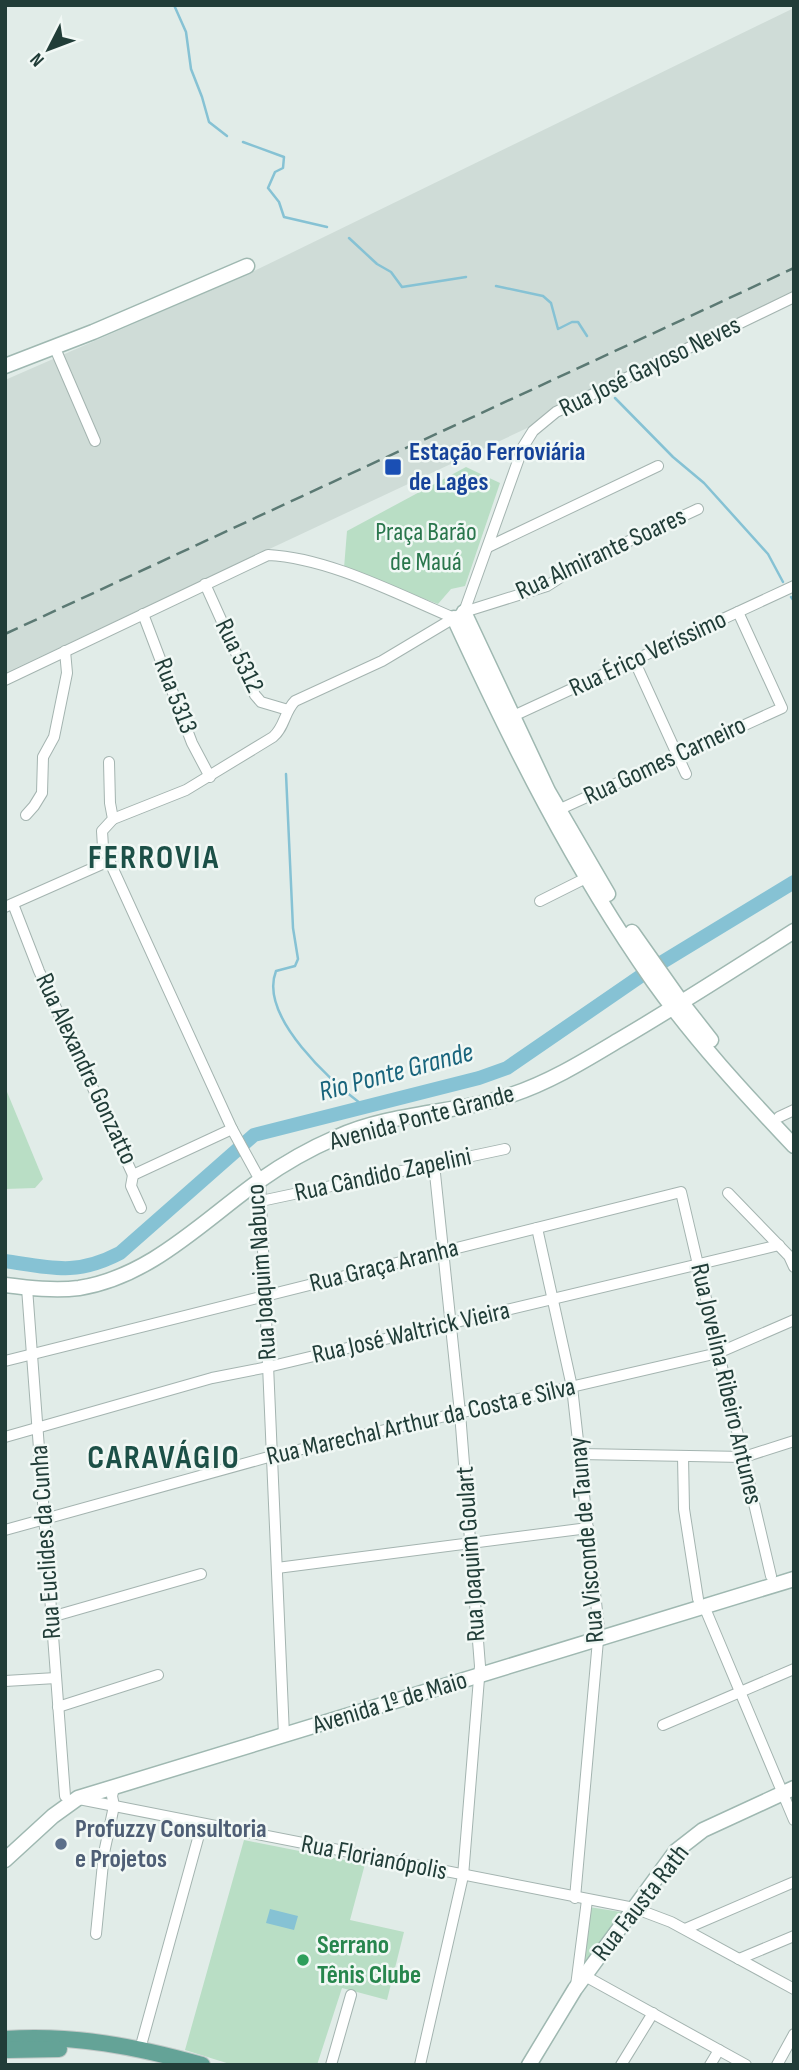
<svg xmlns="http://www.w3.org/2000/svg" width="799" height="2070" viewBox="0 0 799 2070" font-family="'Sofia Sans Condensed',sans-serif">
	<rect width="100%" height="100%" fill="#e1ece8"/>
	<polygon fill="#cfdcd7" points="794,8 794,303 5,673 5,380 248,274"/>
	<g fill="#b9dec5">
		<polygon points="466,467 500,483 465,586 451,589 438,604 344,568 347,531"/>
		<polygon points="5,1087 43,1179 35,1188 5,1189"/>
		<polygon points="244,1840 365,1864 350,1920 404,1932 387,2000 342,1988 317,2065 233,2065 185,2050"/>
		<polygon points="589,1907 621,1912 583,1966"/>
	</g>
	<polygon fill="#86c2d4" points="270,1909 298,1916 294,1930 266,1923"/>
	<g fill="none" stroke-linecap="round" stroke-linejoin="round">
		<g stroke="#86c2d4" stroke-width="2.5">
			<polyline points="174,5 186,32 191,69 202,97 209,122 227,136"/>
			<polyline points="243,142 284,157 283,168 275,172 268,188 279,202 284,217 327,227"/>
			<polyline points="349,238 377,264 391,272 402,287 466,277"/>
			<polyline points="496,286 543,296 551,303 558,329 572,322 578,322 587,336"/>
			<polyline points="615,398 673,457 704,483 768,554 783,582"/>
			<polyline points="791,597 794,601"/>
			<path d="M286 774 293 928 298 959 295 966 276 971C258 1017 333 1083 365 1107"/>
		</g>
		<path stroke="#86c2d4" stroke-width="14" d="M5 1261C52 1268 76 1276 120 1253L254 1135 479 1078 507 1068 651 969 794 882"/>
		<defs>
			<g id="street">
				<polyline points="54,346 95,441"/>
				<polyline points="488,547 658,466"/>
				<polyline points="205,584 255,695 261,702 288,710"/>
				<polyline points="464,612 523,447 533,431 556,412 794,297"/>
				<polyline points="143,614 192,743 210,777"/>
				<polyline points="634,660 686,774"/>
				<path d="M5 680 268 555C329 558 397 594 454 618"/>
				<polyline points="509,718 794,586"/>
				<polyline points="109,762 110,803 113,819 102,831 103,847 232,1129 260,1180 284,1735"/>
				<polyline points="556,811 782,708 738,612"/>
				<polyline points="26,815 34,806 42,793 43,757 54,737 67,673 65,651"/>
				<path d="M113 819 186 790 273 737C285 727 284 712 295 701L382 661 464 612 547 586 586 561 698 509"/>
				<polyline points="540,901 586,878"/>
				<polyline points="13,904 39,971 133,1175 232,1129"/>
				<polyline points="5,907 109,861"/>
				<polyline points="779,1117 794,1110"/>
				<polyline points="133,1175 131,1186 141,1208"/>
				<polyline points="728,1193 789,1256 794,1267"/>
				<polyline points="261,1201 505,1149"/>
				<polyline points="537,1228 572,1387 599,1629 575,1898"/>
				<polyline points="27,1288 65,1796"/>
				<polyline points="5,1361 681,1192 771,1576"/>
				<polyline points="5,1437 212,1378 268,1367 779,1245"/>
				<polyline points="580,1454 744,1457 794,1441"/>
				<polyline points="683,1456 684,1509 698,1599"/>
				<polyline points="5,1530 272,1456 718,1353 794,1320"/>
				<polyline points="277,1568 588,1528"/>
				<polyline points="704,1606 794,1820"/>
				<polyline points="51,1617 201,1574"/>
				<polyline points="5,1681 56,1678"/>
				<polyline points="58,1707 158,1675"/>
				<polyline points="663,1725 794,1669"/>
				<polyline points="79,1799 634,1908 671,1922 794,1989"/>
				<polyline points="685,1929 794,1882"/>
				<polyline points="96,1934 104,1853 114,1806 112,1796 114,1788"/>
				<polyline points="739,1959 794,1936"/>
				<polyline points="585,1976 746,2065"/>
				<polyline points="576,1986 587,1900"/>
				<polyline points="140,2049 202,1824"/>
				<polyline points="331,2065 351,1995"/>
				<polyline points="420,2065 463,1876 480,1666 460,1413 434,1164"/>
				<polyline points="621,2065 653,2013"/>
				<polyline points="710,2065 719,2050"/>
				<polyline points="777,2065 794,2034"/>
			</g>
			<g id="secondary">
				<polyline points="5,366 93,332 247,266"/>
				<polyline points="464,612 548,791 608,894"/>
				<path d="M454 618C512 744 573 867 653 981 695 1040 744 1093 794 1146"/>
				<polyline points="632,932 682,1003 711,1040"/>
				<path d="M5 1285C29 1288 55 1291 79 1288 150 1277 203 1221 259 1181 283 1164 309 1149 337 1137 391 1112 455 1114 511 1095 550 1082 584 1061 619 1040 679 1005 736 968 794 931"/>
				<polyline points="5,1860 53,1816 78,1798 794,1579"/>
				<polyline points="529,2065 575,1989 676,1851 703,1830 794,1788"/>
			</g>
			<g id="primary">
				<path d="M5 2039C73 2034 138 2047 202 2065"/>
				<polyline points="8,2050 59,2049"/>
			</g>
		</defs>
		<use href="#street" stroke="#a4b4b0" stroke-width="12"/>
		<use href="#secondary" stroke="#9fb8b1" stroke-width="17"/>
		<use href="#primary" stroke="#c1c9c7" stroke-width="18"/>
		<use href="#street" stroke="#fff" stroke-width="10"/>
		<use href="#secondary" stroke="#fff" stroke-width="14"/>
		<use href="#primary" stroke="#64a397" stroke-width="16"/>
		<polyline stroke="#5b7973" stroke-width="2.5" stroke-dasharray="14 7" stroke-linecap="butt" points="5,634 794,268"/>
	</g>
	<rect fill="#1a4fb4" stroke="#f1f8f5" stroke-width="2.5" x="384" y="458" width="18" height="18" rx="3.5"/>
	<circle fill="#5c6f8a" stroke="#f1f8f5" stroke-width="2.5" cx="61" cy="1844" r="7"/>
	<circle fill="#2e9e5b" stroke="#f1f8f5" stroke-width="2.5" cx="303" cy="1960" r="7"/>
	<g text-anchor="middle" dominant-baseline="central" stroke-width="5" stroke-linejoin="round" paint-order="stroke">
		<g font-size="26" fill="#213d38" stroke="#f1f8f5">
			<text transform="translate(650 367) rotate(-26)">Rua José Gayoso Neves</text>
			<text transform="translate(601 554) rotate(-25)">Rua Almirante Soares</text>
			<text transform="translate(648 654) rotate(-25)">Rua Érico Veríssimo</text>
			<text transform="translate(239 656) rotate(64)">Rua 5312</text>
			<text transform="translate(175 696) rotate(69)">Rua 5313</text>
			<text transform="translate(665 761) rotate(-25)">Rua Gomes Carneiro</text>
			<text transform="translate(86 1069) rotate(65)">Rua Alexandre Gonzatto</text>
			<text transform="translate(422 1118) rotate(-15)">Avenida Ponte Grande</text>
			<text transform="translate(383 1175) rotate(-12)">Rua Cândido Zapelini</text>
			<text transform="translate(384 1266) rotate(-14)">Rua Graça Aranha</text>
			<text transform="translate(262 1272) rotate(-94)">Rua Joaquim Nabuco</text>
			<text transform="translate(411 1333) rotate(-13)">Rua José Waltrick Vieira</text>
			<text transform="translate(726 1384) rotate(77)">Rua Jovelina Ribeiro Antunes</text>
			<text transform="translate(421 1422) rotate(-13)">Rua Marechal Arthur da Costa e Silva</text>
			<text transform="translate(587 1540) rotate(-95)">Rua Visconde de Taunay</text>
			<text transform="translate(46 1542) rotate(-94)">Rua Euclides da Cunha</text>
			<text transform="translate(471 1554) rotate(-94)">Rua Joaquim Goulart</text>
			<text transform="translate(390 1703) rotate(-17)">Avenida 1º de Maio</text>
			<text transform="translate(374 1858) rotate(11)">Rua Florianópolis</text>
			<text transform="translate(641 1903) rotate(-52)">Rua Fausta Rath</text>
		</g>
		<g font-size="26" font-weight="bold" fill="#164399" stroke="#f1f8f5" text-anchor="start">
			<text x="409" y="452">Estação Ferroviária<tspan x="409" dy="30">de Lages</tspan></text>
		</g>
		<g font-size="26" fill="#29764c" stroke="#f1f8f5">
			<text x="426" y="532">Praça Barão<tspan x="426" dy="30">de Mauá</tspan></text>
		</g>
		<g font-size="26" font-weight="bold" fill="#4e5e75" stroke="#f1f8f5" text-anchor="start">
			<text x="75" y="1829">Profuzzy Consultoria<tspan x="75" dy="30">e Projetos</tspan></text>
		</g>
		<g font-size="26" font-weight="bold" fill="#27864d" stroke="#f1f8f5" text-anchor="start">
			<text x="317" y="1945">Serrano<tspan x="317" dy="30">Tênis Clube</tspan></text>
		</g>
		<g font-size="28" font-style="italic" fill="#18647c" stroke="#f1f8f5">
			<text transform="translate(396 1072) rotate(-15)">Rio Ponte Grande</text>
		</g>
		<g font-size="33" font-weight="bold" letter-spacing="2" fill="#1c5047" stroke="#f1f8f5">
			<text x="154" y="858">FERROVIA</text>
			<text x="164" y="1458">CARAVÁGIO</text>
		</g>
	</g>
	<rect width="799" height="2070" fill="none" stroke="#213d38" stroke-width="14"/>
	<g transform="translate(49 49) rotate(228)" stroke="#f1f8f5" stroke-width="5" paint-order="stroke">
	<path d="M0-5L12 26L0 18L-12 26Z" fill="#213d38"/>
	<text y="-10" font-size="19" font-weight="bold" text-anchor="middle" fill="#213d38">N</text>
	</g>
</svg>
